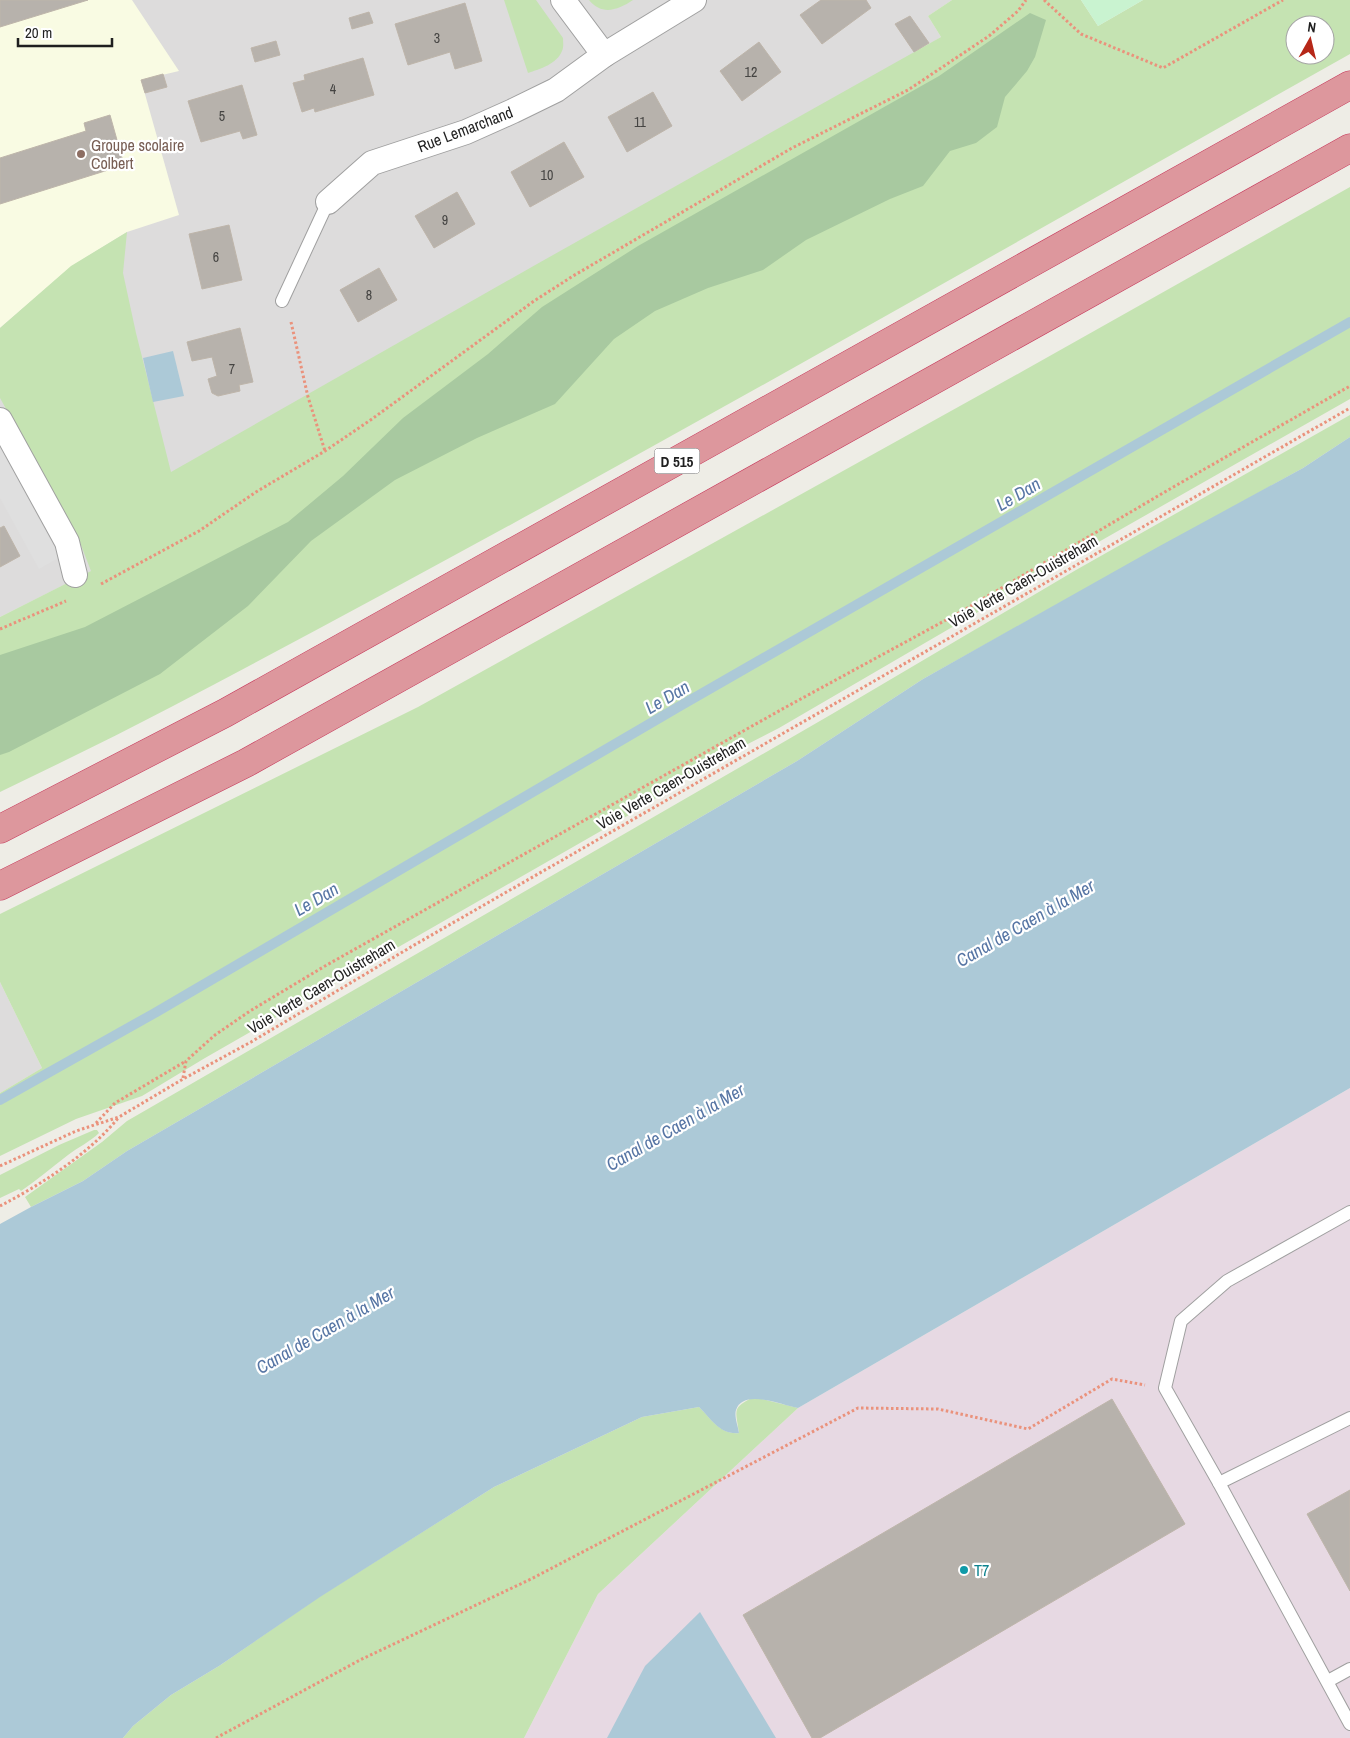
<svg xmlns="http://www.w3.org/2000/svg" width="1350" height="1738" viewBox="0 0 1350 1738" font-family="'Archivo Narrow',sans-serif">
	<rect width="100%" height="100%" fill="#eeede6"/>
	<g fill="#dddcdc">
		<polygon points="0,0 952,0 928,16 941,37 92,571 0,617"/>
		<polygon points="0,982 42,1068 0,1093"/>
	</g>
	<polygon fill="#e7d9e3" points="1350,1088 1350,1738 524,1738 598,1594 798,1408"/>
	<polygon fill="#f9fbe3" points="0,0 132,0 179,71 141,80 179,215 127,232 72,266 0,328"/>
	<g fill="#c5e3b2" fill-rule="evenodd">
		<path d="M504 0H536L563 38C563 42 564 47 562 51 557 64 540 69 528 73Z"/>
		<path d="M589 0H633C618 10 602 16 589 0Z"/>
		<path d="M952 0H1081L1098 26 1143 0H1350V54C959 274 570 498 173 706 116 736 58 764 0 792V617L91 571 79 540 0 398V328L71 266 127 232 123 273 136 333 171 472 537 264 941 37 928 16ZM1295 25H1325V55H1295Z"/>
		<polygon points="1350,187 1350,399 1074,556 779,728 687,775 648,804 205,1058 142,1096 76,1119 0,1156 0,1093 42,1068 0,982 0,914 418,707 1023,371"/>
		<polygon points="1350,415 1350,437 1303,468 923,679 797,761 127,1151 83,1181 31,1207 25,1197 102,1142 127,1121 832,714 1076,570"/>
		<path d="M94 1130H97L99 1133C90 1142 78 1147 68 1155 52 1167 37 1180 21 1191L19 1189 0 1198V1175L59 1145Z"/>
		<path d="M754 1397 798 1408 598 1594 524 1738H123L133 1726 171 1695 219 1666 319 1597 494 1487 642 1417 699 1407C711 1419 721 1435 739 1433 736 1410 731 1408 754 1397Z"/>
	</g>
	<polygon fill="#a8c9a0" points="1030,13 1046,20 1035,57 1027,71 1005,97 997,127 976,143 950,151 923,186 890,199 806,240 763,270 708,288 655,311 614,339 555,404 477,438 395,480 311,541 248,606 160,674 9,752 0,755 0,655 85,627 288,522 343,476 403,418 488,354 542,307 638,246 939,76"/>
	<polygon fill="#c9f3d0" points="1081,0 1143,0 1098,26"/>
	<polygon fill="#dfdfdf" points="0,447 60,557 39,569 0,498"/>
	<g fill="#acc9d7">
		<polygon points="173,351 184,396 153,402 143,358"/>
		<path d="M1350 437V1088L798 1408C782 1405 743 1388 736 1410 734 1416 738 1426 739 1433 720 1435 711 1419 699 1407L642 1417 494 1487 320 1597 219 1666 171 1695 133 1726 123 1738H0V1224L31 1207 83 1181 127 1151 797 761 923 679 1156 548 1303 468Z"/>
		<polygon points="700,1612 776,1738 607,1738 645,1666"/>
	</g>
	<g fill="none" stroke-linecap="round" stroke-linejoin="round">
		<polyline stroke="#acc9d7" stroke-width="10" points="0,1100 153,1014 680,706 1350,322"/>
	</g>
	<g fill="#b7b2ac" stroke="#beb5aa">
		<polygon points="0,0 88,0 0,27"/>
		<polygon points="821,0 866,0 871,8 822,44 800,15"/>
		<polygon points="465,3 482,61 455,69 450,52 408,65 395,24"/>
		<polygon points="369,12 373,23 352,29 349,18"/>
		<polygon points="910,16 929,43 914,52 895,24"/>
		<polygon points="276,41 280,55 255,62 251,48"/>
		<polygon points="759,42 781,72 742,101 720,71"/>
		<polygon points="363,58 374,95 315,112 314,108 302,112 293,83 305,80 304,75"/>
		<polygon points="163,74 167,87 145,93 141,80"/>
		<polygon points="242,85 257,135 243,139 240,131 201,142 188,101"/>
		<polygon points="653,92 672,126 627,152 608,117"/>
		<polygon points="110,115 124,165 0,204 0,158 86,131 84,123"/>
		<polygon points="564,142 584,177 530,207 511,172"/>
		<polygon points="457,192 475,224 434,248 415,216"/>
		<polygon points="229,225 242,280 202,289 189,234"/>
		<polygon points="379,268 397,300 358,322 340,290"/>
		<polygon points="240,328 253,382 239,385 240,391 218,396 212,393 208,379 217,376 212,357 192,361 187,342"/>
		<polygon points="4,526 20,556 0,567 0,528"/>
		<polygon points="1112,1399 1185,1524 820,1738 812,1738 743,1615"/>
		<polygon points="1350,1490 1350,1591 1307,1514"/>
	</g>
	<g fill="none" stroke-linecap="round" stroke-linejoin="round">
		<defs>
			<g id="lane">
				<polyline points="282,301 328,202"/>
				<polyline points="1350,1212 1227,1281 1181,1321 1165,1388 1219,1483 1350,1724"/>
				<polyline points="1219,1483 1350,1418"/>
				<polyline points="1328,1681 1350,1669"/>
			</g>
			<g id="street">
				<polyline points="563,0 604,55"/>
				<polyline points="328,202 372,163 466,132 513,111 556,90 604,55 694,0"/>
				<polyline points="0,420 67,542 75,575"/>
			</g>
			<g id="highway">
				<polyline points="0,829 225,713 1350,85"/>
				<polyline points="0,886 246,763 1350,148"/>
			</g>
		</defs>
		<use href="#lane" stroke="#a0a0a0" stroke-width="14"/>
		<use href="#street" stroke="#a0a0a0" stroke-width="26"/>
		<use href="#highway" stroke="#c63a5c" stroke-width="29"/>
		<g stroke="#ea927c" stroke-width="3" stroke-dasharray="2.5 2.5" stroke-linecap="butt">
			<polyline points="1044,0 1081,34 1163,68 1283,0"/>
			<polyline points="291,322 308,397 325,451"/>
			<polyline points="101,584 199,531 256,492 325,451 372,419 534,301 573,276 792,148 908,90 989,36 1018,11 1026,0"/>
			<polyline points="0,629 66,601"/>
			<polyline points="183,1078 186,1061 215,1035 250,1011 325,966 786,707 957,614 1175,486 1350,386"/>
			<polyline points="96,1123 115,1103 186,1061"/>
			<polyline points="0,1166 76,1131 119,1117 183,1079 251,1042 416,944 1350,408"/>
			<path d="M0 1206C42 1184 89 1154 119 1117"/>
			<polyline points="216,1738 360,1660 531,1579 858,1408 938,1409 1028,1429 1112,1379 1145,1385"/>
		</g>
		<use href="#lane" stroke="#fff" stroke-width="12"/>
		<use href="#street" stroke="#fff" stroke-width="24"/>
		<use href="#highway" stroke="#dd979d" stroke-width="28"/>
	</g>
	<circle fill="#8d6e63" stroke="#fff" stroke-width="2" cx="81" cy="154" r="5"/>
	<circle fill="#0f9aa8" stroke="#fff" stroke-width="2" cx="964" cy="1570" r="5"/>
	<g text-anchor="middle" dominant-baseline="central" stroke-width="4.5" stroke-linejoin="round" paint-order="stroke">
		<g font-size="14" fill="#454442">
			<text x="437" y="38">3</text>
			<text x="751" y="72">12</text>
			<text x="333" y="89">4</text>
			<text x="222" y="116">5</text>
			<text x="640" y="122">11</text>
			<text x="547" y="175">10</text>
			<text x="445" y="220">9</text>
			<text x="216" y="257">6</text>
			<text x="369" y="295">8</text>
			<text x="232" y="369">7</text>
		</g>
		<rect fill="#fff" stroke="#626262" stroke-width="1" x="654.5" y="448.5" width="45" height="25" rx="4"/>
		<g font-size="15" font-weight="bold" fill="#1f1f1f">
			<text x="677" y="461">D 515</text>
		</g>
		<g font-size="16" fill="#1f1f1f" stroke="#fff">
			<text transform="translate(465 129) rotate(-21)">Rue Lemarchand</text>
			<text transform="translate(1023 581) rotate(-30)">Voie Verte Caen-Ouistreham</text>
			<text transform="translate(671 783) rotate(-30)">Voie Verte Caen-Ouistreham</text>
			<text transform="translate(321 986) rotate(-31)">Voie Verte Caen-Ouistreham</text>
		</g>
		<g font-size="16" fill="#785e54" stroke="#fff" text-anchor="start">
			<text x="91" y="145">Groupe scolaire<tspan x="91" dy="18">Colbert</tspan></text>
		</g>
		<g font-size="16" fill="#0d838f" stroke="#fff" text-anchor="start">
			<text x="974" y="1570">T7</text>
		</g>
		<g font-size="18" font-style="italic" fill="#5675a4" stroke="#fff">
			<text transform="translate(1018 494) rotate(-30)">Le Dan</text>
			<text transform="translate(667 697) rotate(-30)">Le Dan</text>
			<text transform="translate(316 899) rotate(-30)">Le Dan</text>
			<text transform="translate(1025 923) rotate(-30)">Canal de Caen à la Mer</text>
			<text transform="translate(675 1127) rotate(-30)">Canal de Caen à la Mer</text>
			<text transform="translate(325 1330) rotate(-30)">Canal de Caen à la Mer</text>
		</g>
	</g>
	<g transform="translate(1310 40) rotate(8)"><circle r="24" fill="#ffffff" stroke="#a5a5a5"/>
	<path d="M0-4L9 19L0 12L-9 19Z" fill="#b62718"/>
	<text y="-8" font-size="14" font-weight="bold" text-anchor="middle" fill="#1f1f1f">N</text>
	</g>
	<path d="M18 38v8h94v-8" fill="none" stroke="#1f1f1f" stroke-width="2.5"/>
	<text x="25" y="38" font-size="15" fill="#1f1f1f" stroke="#ffffff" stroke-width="4" paint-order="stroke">20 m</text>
</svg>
